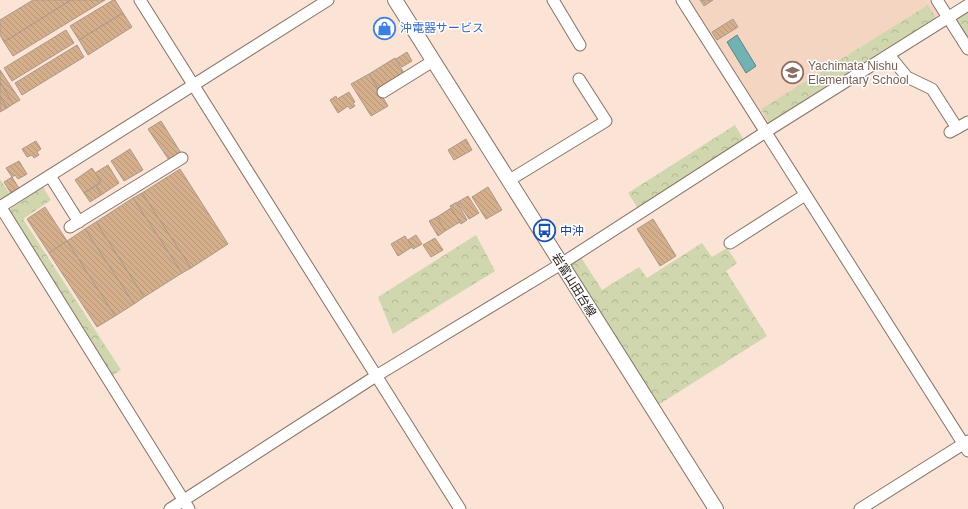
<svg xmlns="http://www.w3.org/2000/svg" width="968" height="509" viewBox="0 0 968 509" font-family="Arial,'Noto Sans JP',sans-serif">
	<defs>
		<pattern id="forest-crowns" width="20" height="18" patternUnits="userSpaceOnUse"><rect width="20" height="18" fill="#d0d6ad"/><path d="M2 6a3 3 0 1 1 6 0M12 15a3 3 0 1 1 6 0" fill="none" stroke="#b2b794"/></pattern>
		<pattern id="building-back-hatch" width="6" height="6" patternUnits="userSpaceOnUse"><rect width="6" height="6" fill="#d5ae8c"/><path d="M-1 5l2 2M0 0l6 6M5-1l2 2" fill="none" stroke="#b79578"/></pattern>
	</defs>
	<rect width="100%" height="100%" fill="#fbe4d5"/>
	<polygon fill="#f4d5c2" points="686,0 929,0 941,18 767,128"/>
	<g fill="url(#forest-crowns)">
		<polygon points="928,5 936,18 769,122 761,109"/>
		<polygon points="968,10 968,39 955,18"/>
		<polygon points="735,125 745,142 639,210 628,193"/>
		<polygon points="0,179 11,196 3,202 0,198"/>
		<polygon points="43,187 51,200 23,219 121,370 113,375 7,211"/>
		<polygon points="476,235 495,271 393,334 378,297"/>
		<polygon points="702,243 712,257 727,248 737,263 726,271 767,336 658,405 568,264 580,256 602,290 639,267 647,278"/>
	</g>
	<polygon fill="#73b2b3" stroke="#5b8584" points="737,35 756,66 746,73 727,42"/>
	<g fill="url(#building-back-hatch)" stroke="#ad9989">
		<polygon points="33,0 71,0 4,42 0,35 0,20"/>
		<polygon points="71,0 105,0 13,56 4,42"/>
		<polygon points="113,0 115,0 123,13 79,40 70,26"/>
		<polygon points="700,0 713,0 704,6"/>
		<polygon points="123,13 132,27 88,55 79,40"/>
		<polygon points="733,19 738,27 717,40 712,32"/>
		<polygon points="66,30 74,43 12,81 4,68"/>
		<polygon points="77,45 84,57 22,95 15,83"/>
		<polygon points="407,52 412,61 402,67 396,59"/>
		<polygon points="395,58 404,73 378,88 369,74"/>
		<polygon points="0,70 20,100 13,104 0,82"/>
		<polygon points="369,74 388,106 371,116 351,84"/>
		<polygon points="0,82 13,104 7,108 0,97"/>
		<polygon points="349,92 355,102 353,103 355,106 350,109 348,106 338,113 330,100 336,96 337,99"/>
		<polygon points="0,97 7,108 0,112"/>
		<polygon points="161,121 181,153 169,160 148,129"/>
		<polygon points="466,139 472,150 454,160 448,150"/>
		<polygon points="36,141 41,149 37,152 39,155 34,158 32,155 27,157 22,149"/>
		<polygon points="130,149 143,170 124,181 111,161"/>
		<polygon points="19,161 27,174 18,179 15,175 12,177 6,168"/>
		<polygon points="108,165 119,183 101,195 96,186 101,182 95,173"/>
		<polygon points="92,168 101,182 84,193 75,180"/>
		<polygon points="180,169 228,244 191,268 142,193"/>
		<polygon points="12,177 20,190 12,195 4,182"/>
		<polygon points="96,186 101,195 90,202 84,193"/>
		<polygon points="488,187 502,210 486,219 472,197"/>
		<polygon points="142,193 191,268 182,273 133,198"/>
		<polygon points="468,196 479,213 469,219 458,202"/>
		<polygon points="133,198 182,273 144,297 96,222"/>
		<polygon points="457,202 467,220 461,224 450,206"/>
		<polygon points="45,207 67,241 49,253 27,219"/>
		<polygon points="451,208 460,222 445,231 437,217"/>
		<polygon points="437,217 445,231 438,236 429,221"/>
		<polygon points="653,219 676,256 660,266 637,229"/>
		<polygon points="96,222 144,297 134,304 85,229"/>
		<polygon points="85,229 134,304 115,316 67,241"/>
		<polygon points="416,235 422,244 413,249 408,240"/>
		<polygon points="405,236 412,247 398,256 391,244"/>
		<polygon points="435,238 443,250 431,257 423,245"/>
		<polygon points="67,241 115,316 97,327 49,253"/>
	</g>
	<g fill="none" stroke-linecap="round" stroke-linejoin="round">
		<defs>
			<g id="minor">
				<polyline points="140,0 460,509"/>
				<polyline points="553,0 580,45"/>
				<polyline points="682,0 968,451"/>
				<polyline points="937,0 968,49"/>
				<polyline points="889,55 907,77 932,89 957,128"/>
				<polyline points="383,92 433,61"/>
				<polyline points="950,132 968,122"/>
				<polyline points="50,176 79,222"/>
				<polyline points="508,181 606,121 579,79"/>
				<polyline points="0,206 189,509"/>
				<polyline points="0,207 328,0"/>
				<polyline points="70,227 182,158"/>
				<polyline points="730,243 805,195"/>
				<polyline points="170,509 376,376 561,264 767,131 968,5"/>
				<polyline points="860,509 968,441"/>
			</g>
			<polyline id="major" points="395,0 716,509"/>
		</defs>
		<use href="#minor" stroke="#887366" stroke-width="13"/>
		<use href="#major" stroke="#887366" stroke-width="16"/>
		<use href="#minor" stroke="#fff" stroke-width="11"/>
		<use href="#major" stroke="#fff" stroke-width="14"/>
	</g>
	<defs>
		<symbol id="shop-ring" viewBox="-11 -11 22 22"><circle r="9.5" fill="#fff" stroke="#3f7fe0" stroke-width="1.5"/><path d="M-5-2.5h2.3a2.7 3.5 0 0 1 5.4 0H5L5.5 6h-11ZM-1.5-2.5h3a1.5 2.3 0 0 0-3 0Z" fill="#3f7fe0"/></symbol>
		<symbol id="school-ring" viewBox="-11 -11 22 22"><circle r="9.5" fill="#fff" stroke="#8d6e63" stroke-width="1.5"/><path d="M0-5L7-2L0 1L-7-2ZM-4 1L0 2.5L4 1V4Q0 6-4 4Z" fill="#8d6e63"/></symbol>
		<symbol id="bus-ring" viewBox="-11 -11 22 22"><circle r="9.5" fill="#fff" stroke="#1a4fb4" stroke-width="1.5"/><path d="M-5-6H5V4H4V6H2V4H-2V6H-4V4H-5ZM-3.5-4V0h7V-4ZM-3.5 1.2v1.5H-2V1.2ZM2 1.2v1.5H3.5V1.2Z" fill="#1a4fb4"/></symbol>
	</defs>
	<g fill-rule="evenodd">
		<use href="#shop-ring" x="372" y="16" width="25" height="25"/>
		<use href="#school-ring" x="780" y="60" width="25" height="25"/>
		<use href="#bus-ring" x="532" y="218" width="25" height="25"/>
	</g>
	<g text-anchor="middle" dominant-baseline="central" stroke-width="3" stroke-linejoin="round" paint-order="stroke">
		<g font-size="12" fill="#366cbe" stroke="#fff" text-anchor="start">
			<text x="400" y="28">沖電器サービス</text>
		</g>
		<g font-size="12" fill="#785e54" stroke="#fff" text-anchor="start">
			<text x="808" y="66">Yachimata Nishu<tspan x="808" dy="14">Elementary School</tspan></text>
		</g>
		<g font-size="12" fill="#164399" stroke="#fff" text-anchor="start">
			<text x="560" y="231">中沖</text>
		</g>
		<g font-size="12" fill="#231b16" stroke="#fff">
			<text transform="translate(574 285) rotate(58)">岩富山田台線</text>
		</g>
	</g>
</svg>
